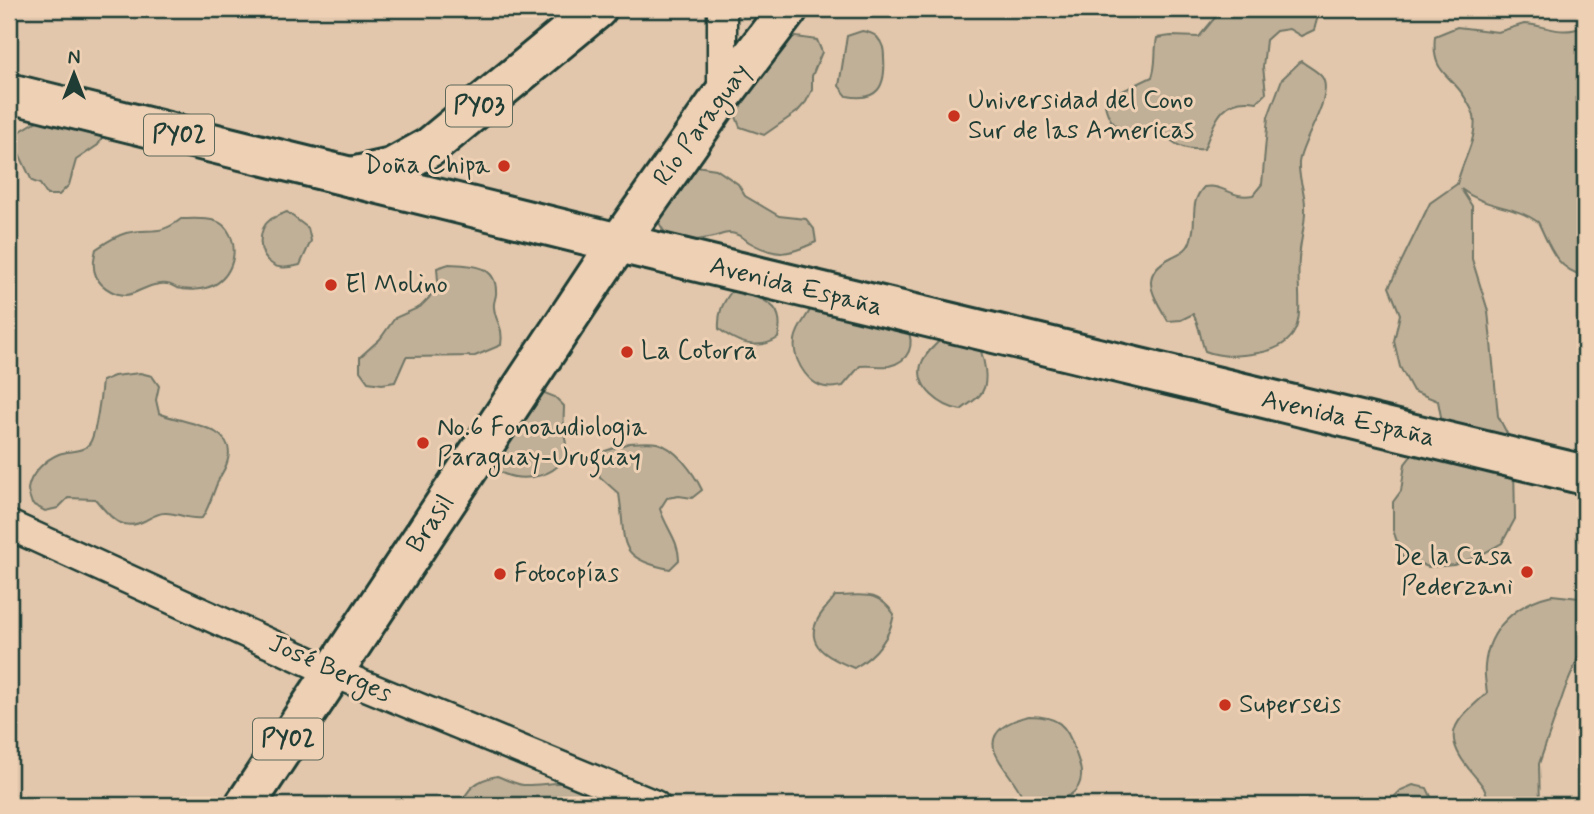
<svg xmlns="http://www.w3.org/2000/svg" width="1594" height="814" viewBox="0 0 1594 814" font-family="Mynerve,sans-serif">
	<rect width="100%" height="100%" fill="#e2c7ac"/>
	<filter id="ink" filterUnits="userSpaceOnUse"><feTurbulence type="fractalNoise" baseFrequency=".0143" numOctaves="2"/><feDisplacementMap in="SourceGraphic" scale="14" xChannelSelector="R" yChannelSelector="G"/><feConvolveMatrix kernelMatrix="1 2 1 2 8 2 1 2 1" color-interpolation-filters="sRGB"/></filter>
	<g filter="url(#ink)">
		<g fill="#c1b098" stroke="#707666" stroke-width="2">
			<path d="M1222 9H1320L1314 30 1301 36 1289 29 1276 31 1266 40 1263 67 1266 93 1257 102C1221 95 1215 122 1204 149 1182 151 1173 143 1157 129 1131 131 1112 136 1105 105L1114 95 1152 77C1157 64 1154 52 1157 38L1171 36 1199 37Z"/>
			<path d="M1524 24C1548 25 1560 37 1585 26V276C1555 269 1550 246 1538 222 1512 204 1487 209 1461 189L1472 206V259L1488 311 1498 416 1510 439 1514 465 1515 519 1502 543 1479 556 1454 565 1428 567 1402 556 1393 530V502L1401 491 1405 464 1422 442 1443 427 1438 401 1413 391 1400 367 1394 341 1400 314 1389 287 1430 203 1457 184C1462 161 1478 139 1474 116 1473 111 1469 105 1467 101 1451 72 1431 76 1435 36L1457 27 1498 32Z"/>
			<path d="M862 31C868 32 873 33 877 37 883 44 884 49 884 58 886 86 878 102 847 96L839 86 847 36Z"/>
			<polygon points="789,36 817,40 822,52 812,76 812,90 806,102 797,112 764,135 740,127 735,114 740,87"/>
			<path d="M1301 61C1307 66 1318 71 1322 77 1335 96 1301 141 1299 163 1298 178 1305 191 1305 206 1306 224 1300 241 1299 259 1295 303 1315 343 1258 353 1240 356 1223 358 1205 351 1200 338 1200 326 1193 314L1181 320 1168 321C1153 295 1137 274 1172 257 1182 252 1188 250 1191 239 1198 219 1188 204 1204 187 1226 184 1230 199 1253 195L1262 184 1268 117 1282 79Z"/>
			<polygon points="42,118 104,134 98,145 76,160 69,185 59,195 47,195 40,184 32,181 15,145 19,132"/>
			<path d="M689 165 716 169 738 184 745 196 779 216 806 219 814 229 816 242C788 255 777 258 749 242 744 238 736 233 729 233 724 233 718 236 713 237 688 242 669 248 658 220Z"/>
			<path d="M287 212 308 228 311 241 300 265C291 267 279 270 272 264 257 255 257 229 271 219 276 216 282 214 287 212Z"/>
			<path d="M181 219C193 219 213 217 223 225 241 242 235 274 214 285 204 290 188 291 177 288 174 287 171 284 167 284 155 282 142 290 131 294 119 298 101 288 96 276 92 267 94 258 96 249 105 243 115 236 126 233 150 227 158 237 181 219Z"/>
			<path d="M449 264C469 265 496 264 496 291 497 296 493 302 494 307 495 323 504 325 501 345L475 356 406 357 395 382 382 384 368 382 360 371V357L380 339 395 318 420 307 429 298 438 281 437 268Z"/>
			<path d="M743 291C769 302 785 306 778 338 758 351 737 343 719 329 718 313 722 304 731 292Z"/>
			<path d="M813 305 907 327C915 345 910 361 889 366 880 367 870 365 860 366L843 386C836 387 829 389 821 386 805 380 792 357 795 340 797 327 807 317 813 305Z"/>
			<path d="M941 339 978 342C983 356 992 384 979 396 974 401 967 405 961 410 942 407 915 388 921 365 924 354 934 347 941 339Z"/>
			<path d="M140 373 152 376 159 386 156 400 159 413C179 423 237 425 228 459 227 466 222 473 219 479 213 492 210 506 202 518 186 520 178 512 164 513 158 513 150 518 144 521 120 533 109 515 95 499L68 498 58 508 45 511 32 504C31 500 28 494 28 489 30 474 46 459 59 454 69 450 82 453 89 444 96 436 101 393 102 381L114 376Z"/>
			<path d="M532 388 555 397 564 406C564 413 563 420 564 428 564 438 568 444 565 454 558 477 524 482 504 474 495 471 491 462 487 454Z"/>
			<path d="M629 443C638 443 648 441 657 443 675 447 694 473 702 490L692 498 679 496 667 498 660 509C666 528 679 541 679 560L670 569C613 558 627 541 619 494L600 477 596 464 602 452Z"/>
			<path d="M1552 595 1579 598 1585 611 1581 651 1565 689 1539 764 1540 805H1485L1488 801C1486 786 1478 781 1469 769 1439 732 1457 720 1487 693 1486 684 1484 675 1485 666 1488 628 1517 603 1552 595Z"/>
			<path d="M835 596C863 596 876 589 894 614 890 638 875 656 854 668 836 661 805 649 816 623 819 614 830 604 835 596Z"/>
			<path d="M1029 716C1057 716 1067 724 1075 751 1078 759 1082 768 1081 777 1078 804 1040 804 1022 796 1016 781 1001 767 995 752 987 730 1012 720 1029 716Z"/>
			<path d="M497 776C505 779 515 784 523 785 549 786 565 776 588 793L591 805H462C466 788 480 779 497 776Z"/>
			<polygon points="1413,785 1427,788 1435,805 1386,805 1401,790"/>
		</g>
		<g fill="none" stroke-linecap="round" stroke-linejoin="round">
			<defs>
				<g id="minor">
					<polyline points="722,96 722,9"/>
					<polyline points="9,525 332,672 655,805"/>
				</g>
				<polyline id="primary" points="619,243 1585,475"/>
				<g id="trunk">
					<polyline points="9,93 619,243"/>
					<polyline points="351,177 392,168 430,147 597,9"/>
					<polyline points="245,805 602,267 722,96 788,9"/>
				</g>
			</defs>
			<use href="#minor" stroke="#1f3d34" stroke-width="33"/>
			<use href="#primary" stroke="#1f3d34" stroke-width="44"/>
			<use href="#trunk" stroke="#1f3d34" stroke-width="44"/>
			<use href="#minor" stroke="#eed0b4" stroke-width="28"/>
			<use href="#primary" stroke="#eed0b4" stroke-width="38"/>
			<use href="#trunk" stroke="#eed0b4" stroke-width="38"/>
		</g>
	</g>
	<g fill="#c8321e" stroke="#eed0b4" stroke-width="2.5">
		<circle cx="954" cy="116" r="7"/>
		<circle cx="504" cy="166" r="7"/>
		<circle cx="331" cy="285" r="7"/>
		<circle cx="627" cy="352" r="7"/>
		<circle cx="423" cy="443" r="7"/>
		<circle cx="1527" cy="572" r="7"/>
		<circle cx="500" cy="574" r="7"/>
		<circle cx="1225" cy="705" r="7"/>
	</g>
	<g text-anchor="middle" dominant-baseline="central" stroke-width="6" stroke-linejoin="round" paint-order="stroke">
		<g fill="#eed0b4" stroke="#5d695a" stroke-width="2">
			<rect x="446" y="85.5" width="66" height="41" rx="5"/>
			<rect x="144" y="114.5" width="70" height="41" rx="5"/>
			<rect x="253" y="718.5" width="70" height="41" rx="5"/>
		</g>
		<g font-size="24" font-weight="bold" fill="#1f3d34">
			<text x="479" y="106">PY03</text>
			<text x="179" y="135">PY02</text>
			<text x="288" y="739">PY02</text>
		</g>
		<g font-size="26" fill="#1f3d34" stroke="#eed0b4" text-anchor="start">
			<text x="968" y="101">Universidad del Cono<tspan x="968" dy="30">Sur de las Americas</tspan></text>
			<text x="490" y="166" text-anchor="end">Doña Chipa</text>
			<text x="345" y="285">El Molino</text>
			<text x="641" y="352">La Cotorra</text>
			<text x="437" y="428">No.6 Fonoaudiologia<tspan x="437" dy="30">Paraguay-Uruguay</tspan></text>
			<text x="1513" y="557" text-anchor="end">De la Casa<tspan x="1513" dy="30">Pederzani</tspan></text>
			<text x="514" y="574">Fotocopías</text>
			<text x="1239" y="705">Superseis</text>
		</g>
		<g font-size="26" fill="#1f3d34" stroke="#eed0b4">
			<text transform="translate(702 125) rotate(-54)">Río Paraguay</text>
			<text transform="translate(796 287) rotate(14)">Avenida España</text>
			<text transform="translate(1348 419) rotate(13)">Avenida España</text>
			<text transform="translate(431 524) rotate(-56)">Brasil</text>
			<text transform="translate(330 669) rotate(24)">José Berges</text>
		</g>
	</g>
	<rect width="1594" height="814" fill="none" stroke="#eed0b4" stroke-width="35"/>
	<rect x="18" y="18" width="1559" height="779" fill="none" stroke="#1f3d34" stroke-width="2.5" filter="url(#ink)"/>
	<g transform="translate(74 74)" stroke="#eed0b4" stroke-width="5" paint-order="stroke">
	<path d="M0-5L12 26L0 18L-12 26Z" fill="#1f3d34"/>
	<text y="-10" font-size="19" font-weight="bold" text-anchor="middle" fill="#1f3d34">N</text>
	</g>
</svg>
